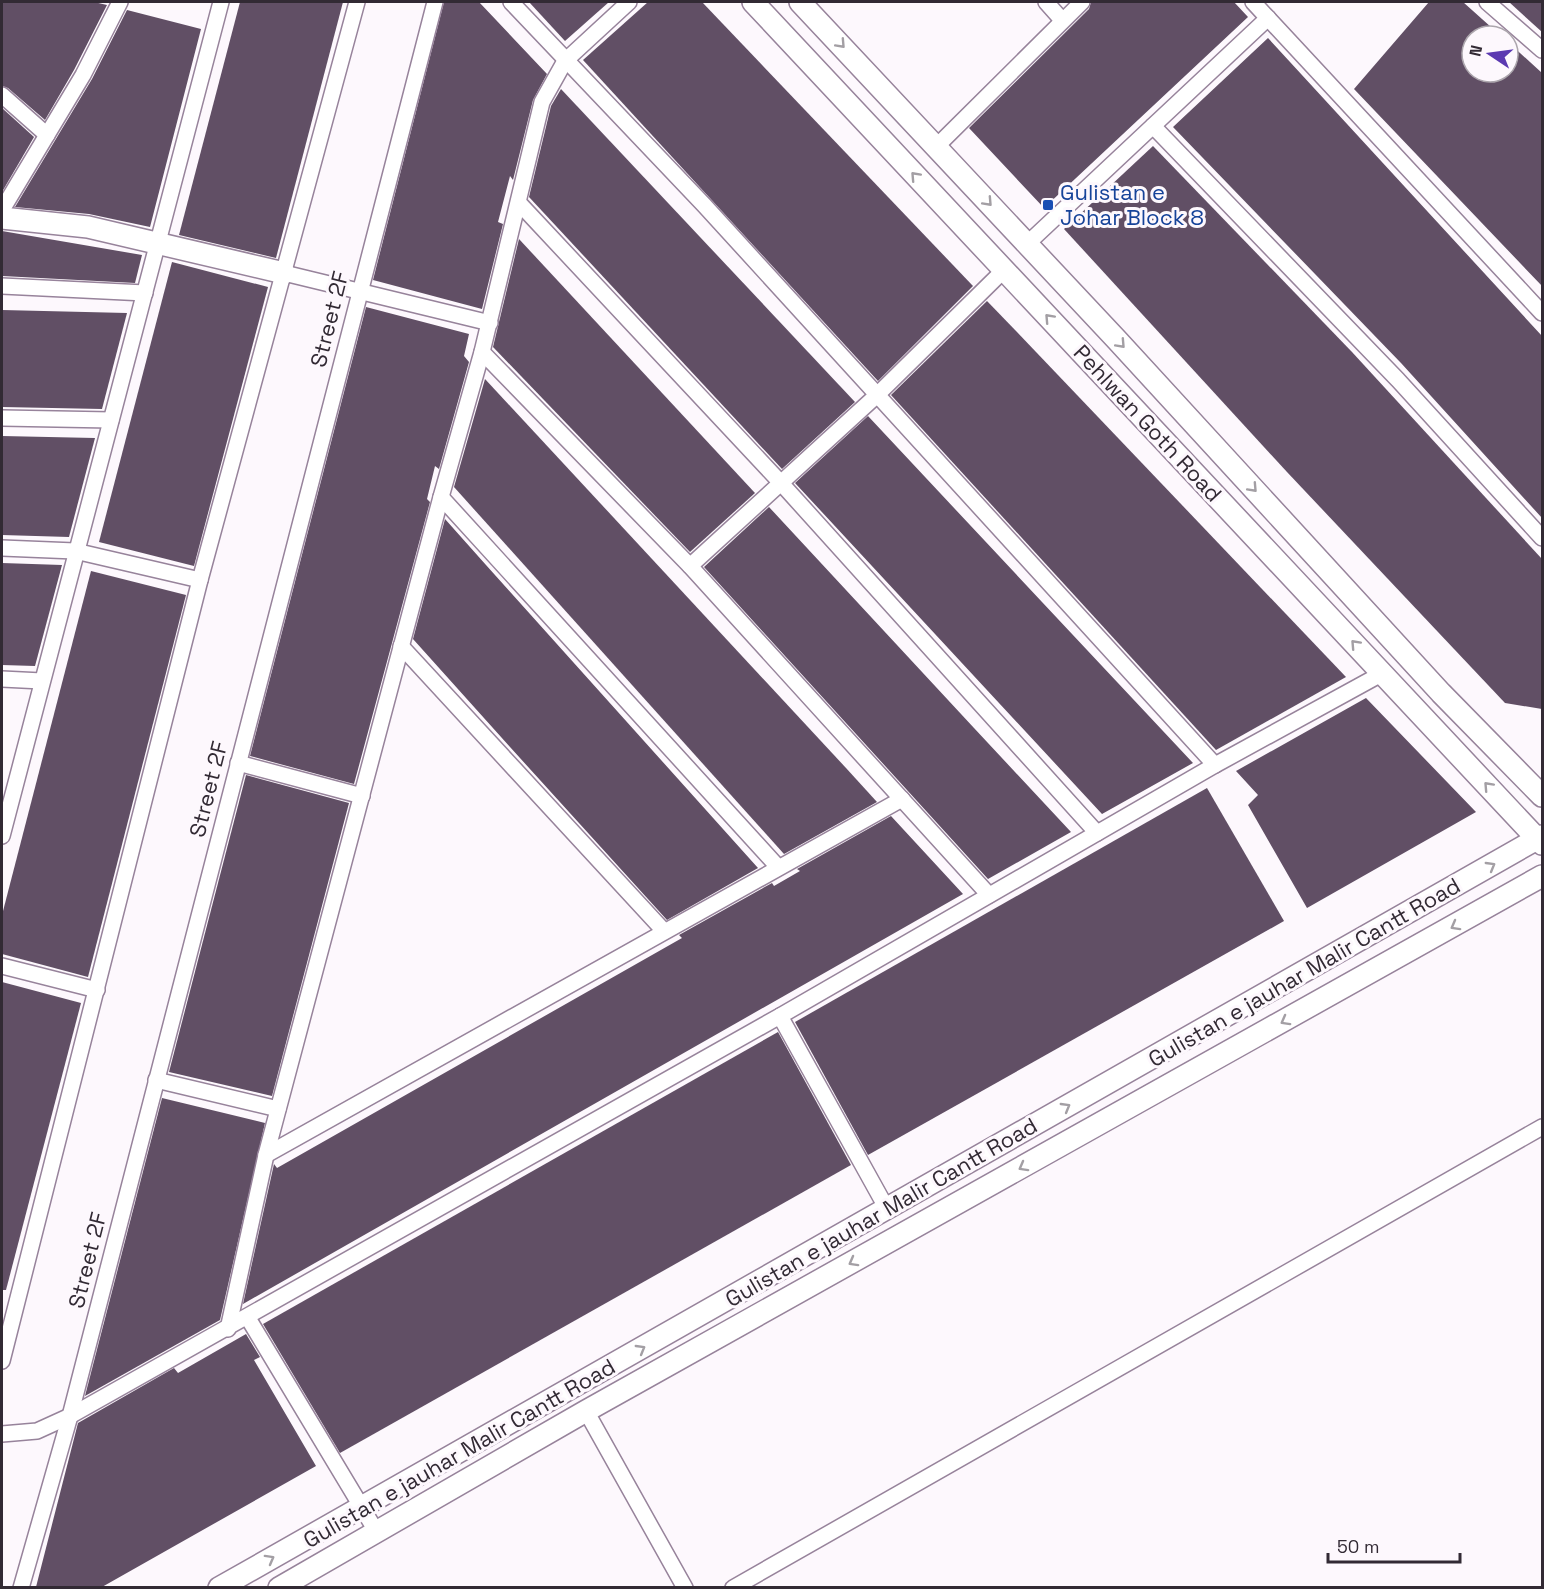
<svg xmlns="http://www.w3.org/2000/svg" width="1544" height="1589" viewBox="0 0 1544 1589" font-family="'Space Grotesk',sans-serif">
	<rect width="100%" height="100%" fill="#fdf8fd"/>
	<g fill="#614f65">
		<polygon points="2,2 94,2 107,5 74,70 45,120 8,88 2,86"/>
		<polygon points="240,2 343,2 276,258 179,235"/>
		<polygon points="444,2 479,2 547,74 533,100 513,180 510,176 498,222 503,224 482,309 373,280"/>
		<polygon points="529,2 609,2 565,41"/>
		<polygon points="648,2 702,2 973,286 878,381 583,60"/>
		<polygon points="1091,2 1234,2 1248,17 1044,208 969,128 1089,9"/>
		<polygon points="1429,2 1463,2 1501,36 1472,36 1472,72 1508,72 1508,42 1542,73 1542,286 1354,89"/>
		<polygon points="1509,2 1542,2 1542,32"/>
		<polygon points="127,10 201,29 150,227 89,214 15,207 92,79"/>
		<polygon points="1268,38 1542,336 1542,518 1401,363 1173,127"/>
		<polygon points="561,89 855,402 782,469 529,197 551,106"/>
		<polygon points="2,108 34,137 2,192"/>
		<polygon points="1153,146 1352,352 1542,559 1542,709 1505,703 1287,472 1064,229"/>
		<polygon points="2,231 142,255 135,283 2,276"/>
		<polygon points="519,239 755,493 690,552 493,347"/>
		<polygon points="172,262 268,287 194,566 99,542"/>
		<polygon points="987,301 1016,331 1346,677 1216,750 891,395"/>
		<polygon points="366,307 469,334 464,356 469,362 439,469 435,466 427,499 430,502 354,784 250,756"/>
		<polygon points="2,310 127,313 102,409 2,407"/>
		<polygon points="485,379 846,768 877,802 784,854 454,487"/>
		<polygon points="868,416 1042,602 1193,763 1102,814 795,483"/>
		<polygon points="2,436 95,438 69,537 2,535"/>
		<polygon points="769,507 974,728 1071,832 988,879 704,567"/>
		<polygon points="445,519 486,565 758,868 667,920 510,747 413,639"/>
		<polygon points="2,563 62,565 35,666 2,665"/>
		<polygon points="91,571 186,595 88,977 2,954 2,915"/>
		<polygon points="1366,698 1476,812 1307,908 1248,805 1258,795 1236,771"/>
		<polygon points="246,775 349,803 272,1096 169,1072"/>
		<polygon points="1207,788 1284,921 868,1155 795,1022"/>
		<polygon points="891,816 963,894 243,1304 274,1164 277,1168 682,938 679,935 772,883 774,886 800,871 797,869"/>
		<polygon points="2,982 81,1003 6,1290 2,1290"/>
		<polygon points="778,1032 851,1165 340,1453 263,1324"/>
		<polygon points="162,1098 265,1123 220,1320 85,1396"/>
		<polygon points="246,1334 260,1357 254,1360 316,1466 102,1587 36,1587 78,1423 174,1368 178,1373"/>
	</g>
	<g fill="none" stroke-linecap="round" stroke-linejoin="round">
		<defs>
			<g id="street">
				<polyline points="511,2 704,205 1215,765"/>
				<polyline points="1046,2 1062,20"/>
				<polyline points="1253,2 1542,313"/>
				<polyline points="1487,2 1542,50"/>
				<polyline points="2,95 47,135"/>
				<polyline points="1153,126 1398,380 1542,538"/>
				<polyline points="936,147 1082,2"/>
				<polyline points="519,203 781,483 1097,833"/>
				<polyline points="2,210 83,75 120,2"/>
				<polyline points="1027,244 1268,18"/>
				<polyline points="284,273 490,323"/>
				<polyline points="2,286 145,293"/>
				<polyline points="482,352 690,566 989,895"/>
				<polyline points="2,418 111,420"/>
				<polyline points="441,497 778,867"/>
				<polyline points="2,548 75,551 200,580"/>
				<polyline points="690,566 876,396 1004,270"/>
				<polyline points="401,646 664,931"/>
				<polyline points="2,679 42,681"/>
				<polyline points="238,763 362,796"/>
				<polyline points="2,836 221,2"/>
				<polyline points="2,966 97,990"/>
				<polyline points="780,1016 887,1209"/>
				<polyline points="156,1080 278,1109"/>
				<polyline points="266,1155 902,799"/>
				<polyline points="248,1318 376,1531"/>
				<polyline points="228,1329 266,1155 441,497 482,352 542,102 565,61 629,2"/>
				<polyline points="2,1361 200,580 357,2"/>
				<polyline points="586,1411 685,1588"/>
				<polyline points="2,1434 37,1431 70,1416 780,1016 1215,765 1383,673"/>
				<polyline points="21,1588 70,1416 435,2"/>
				<polyline points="733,1588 1542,1127"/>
			</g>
			<g id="secondary">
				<polyline points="753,2 1542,844"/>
				<polyline points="800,2 1117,340 1441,693 1542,796"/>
				<polyline points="2,218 88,227 284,273"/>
				<polyline points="219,1588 1542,836"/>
				<polyline points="279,1588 586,1411 1542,876"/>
			</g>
		</defs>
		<use href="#street" stroke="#97839b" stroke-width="18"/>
		<use href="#secondary" stroke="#97839b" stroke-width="24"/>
		<use href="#street" stroke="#fff" stroke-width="15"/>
		<use href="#secondary" stroke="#fff" stroke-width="21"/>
	</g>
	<defs><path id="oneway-chevron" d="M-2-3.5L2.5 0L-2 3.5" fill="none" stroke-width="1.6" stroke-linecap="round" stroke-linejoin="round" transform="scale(1.5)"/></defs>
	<g stroke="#a39fa4">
		<use href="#oneway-chevron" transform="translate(841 44) rotate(47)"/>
		<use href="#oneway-chevron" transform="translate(915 176) rotate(-133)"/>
		<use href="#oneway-chevron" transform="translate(988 202) rotate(47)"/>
		<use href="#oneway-chevron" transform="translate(1049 318) rotate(-133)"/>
		<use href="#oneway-chevron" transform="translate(1121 344) rotate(47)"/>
		<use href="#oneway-chevron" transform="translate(1253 488) rotate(47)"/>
		<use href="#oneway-chevron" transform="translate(1355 644) rotate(-133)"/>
		<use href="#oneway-chevron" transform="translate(1488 786) rotate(-133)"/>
		<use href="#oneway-chevron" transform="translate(1491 866) rotate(-30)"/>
		<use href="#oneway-chevron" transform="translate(1455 926) rotate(151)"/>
		<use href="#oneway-chevron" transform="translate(1285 1021) rotate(151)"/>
		<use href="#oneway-chevron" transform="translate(1066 1107) rotate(-30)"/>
		<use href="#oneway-chevron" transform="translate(1023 1167) rotate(151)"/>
		<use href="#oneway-chevron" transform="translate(853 1262) rotate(151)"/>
		<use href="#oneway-chevron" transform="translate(641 1349) rotate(-30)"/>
		<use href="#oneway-chevron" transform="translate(270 1559) rotate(-29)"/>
	</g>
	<rect fill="#1a4fb4" stroke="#fdf8fd" stroke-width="2" x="1042" y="199" width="12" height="12" rx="3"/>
	<g text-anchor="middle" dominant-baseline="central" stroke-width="6" stroke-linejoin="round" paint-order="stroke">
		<g font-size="22" fill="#164399" stroke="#fdf8fd" text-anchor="start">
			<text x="1060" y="192">Gulistan e<tspan x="1060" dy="25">Johar Block 8</tspan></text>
		</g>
		<g font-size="22" fill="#322a34" stroke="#fdf8fd">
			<text transform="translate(329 319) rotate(-76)">Street 2F</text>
			<text transform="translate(1148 423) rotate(47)">Pehlwan Goth Road</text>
			<text transform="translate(208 789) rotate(-76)">Street 2F</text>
			<text transform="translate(1304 972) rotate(-30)">Gulistan e jauhar Malir Cantt Road</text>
			<text transform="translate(881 1212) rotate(-30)">Gulistan e jauhar Malir Cantt Road</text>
			<text transform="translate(87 1260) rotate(-76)">Street 2F</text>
			<text transform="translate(459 1453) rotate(-30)">Gulistan e jauhar Malir Cantt Road</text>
		</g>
	</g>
	<rect width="1544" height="1589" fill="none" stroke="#322a34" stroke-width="6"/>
	<g transform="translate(1490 54) rotate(283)"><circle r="28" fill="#fdf8fd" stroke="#aca6ad" stroke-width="1.5"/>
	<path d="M0-4.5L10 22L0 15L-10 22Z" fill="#5b39b1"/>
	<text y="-9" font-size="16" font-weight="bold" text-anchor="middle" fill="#322a34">N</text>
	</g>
	<path d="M1328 1553v9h132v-9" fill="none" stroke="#322a34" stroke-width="3"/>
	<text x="1337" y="1553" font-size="18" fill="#322a34" stroke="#fdf8fd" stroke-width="4.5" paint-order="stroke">50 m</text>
</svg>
